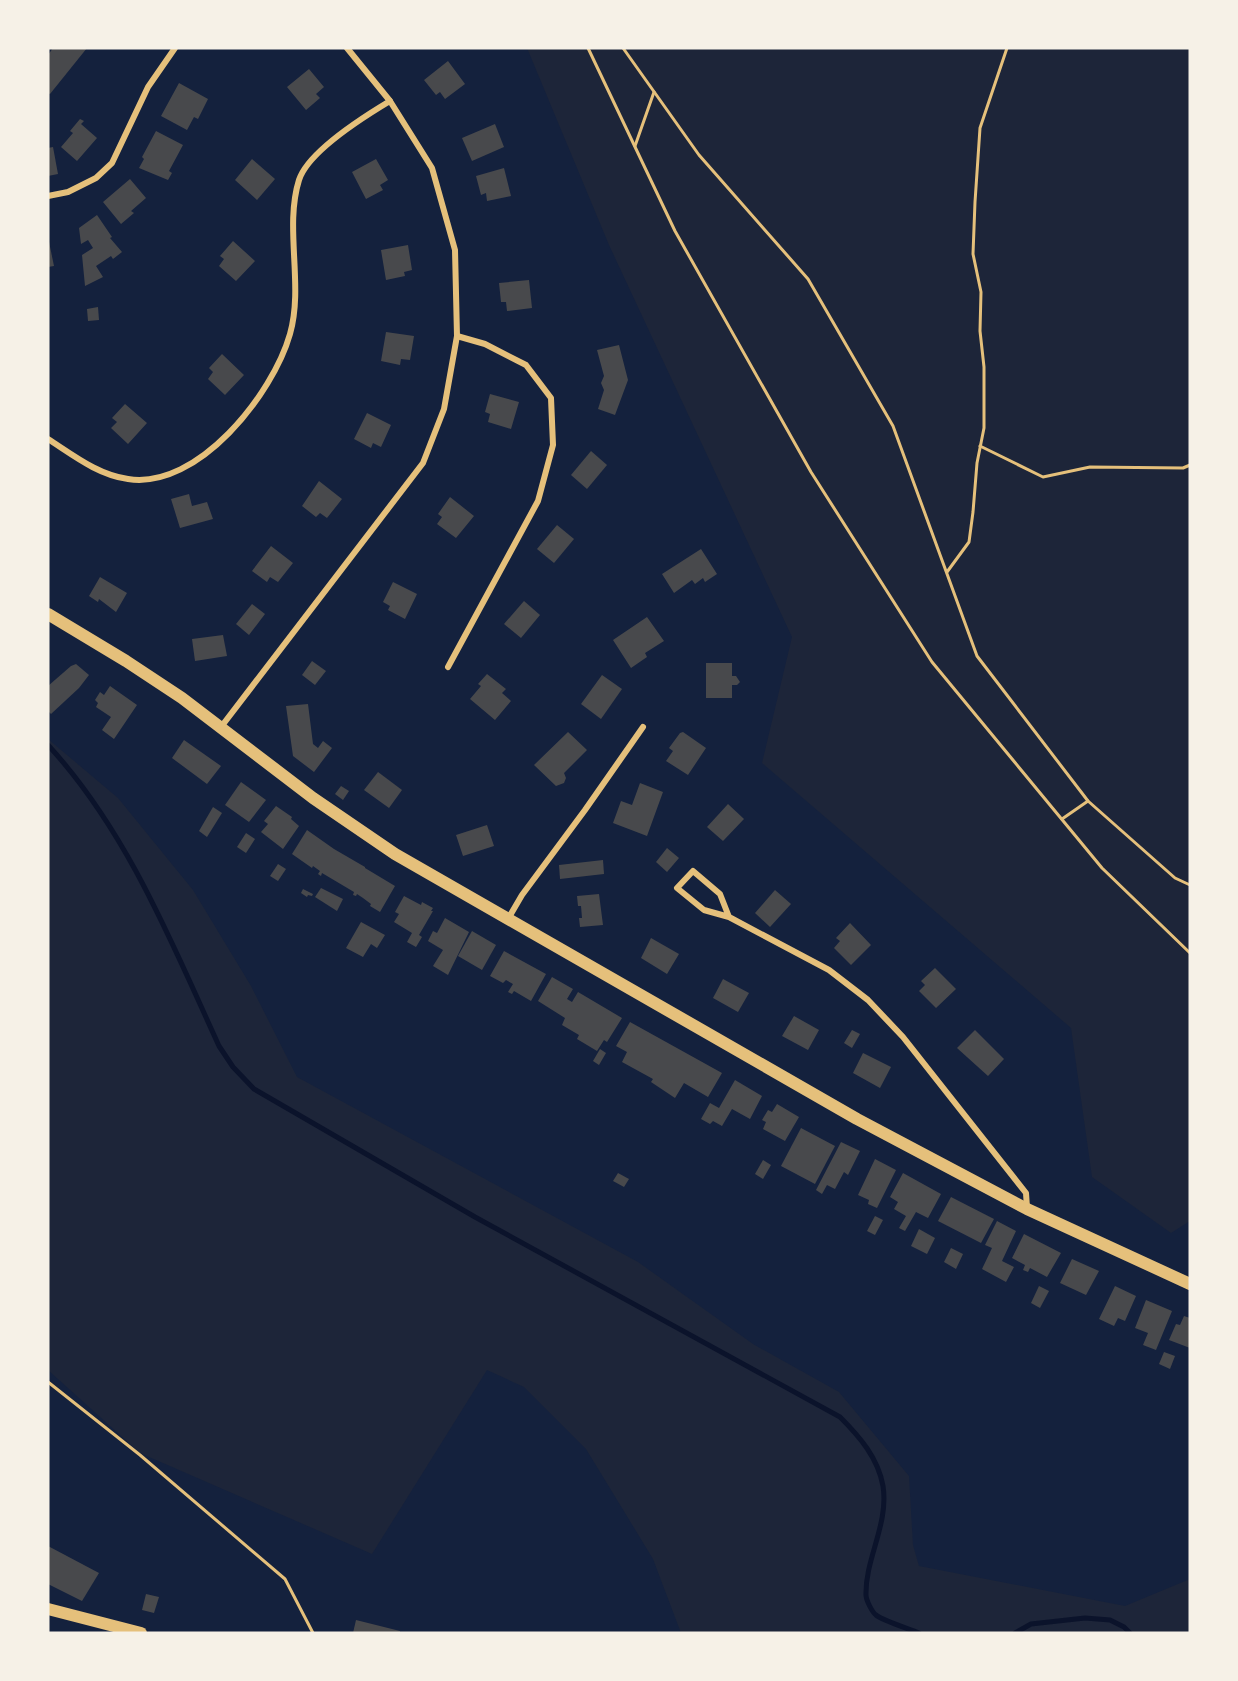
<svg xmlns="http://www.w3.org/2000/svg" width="1238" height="1681" viewBox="0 0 1238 1681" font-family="'Sofia Sans Condensed',sans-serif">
	<rect width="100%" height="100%" fill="#14213d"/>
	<g fill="#1d2539">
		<polygon points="527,48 1190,48 1190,1221 1171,1233 1092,1177 1071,1028 762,763 792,637 609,245"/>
		<polygon points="48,739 118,798 193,890 251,986 297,1077 638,1262 753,1344 839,1392 909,1476 913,1545 919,1566 1125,1606 1190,1579 1190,1633 681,1633 653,1559 586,1449 524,1387 487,1370 372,1554 140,1453 48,1370"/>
	</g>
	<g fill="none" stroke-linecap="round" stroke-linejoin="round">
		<g stroke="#0b132b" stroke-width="5">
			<path d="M48 745C127 831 171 941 219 1046L233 1067 254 1089 475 1217 840 1417C860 1437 878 1458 883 1486 889 1524 865 1559 866 1595 866 1600 872 1612 876 1615 883 1621 910 1629 919 1633"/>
			<polyline points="1015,1633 1031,1624 1085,1618 1110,1620 1124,1627 1130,1633"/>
		</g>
	</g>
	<g fill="#48494c">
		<polygon points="53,48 87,48 50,94 48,93 48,55"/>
		<polygon points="448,61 465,84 445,99 440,92 436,95 424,80"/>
		<polygon points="309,69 324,87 316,94 320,98 306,110 287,87"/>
		<polygon points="179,83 208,99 198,119 194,117 187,130 161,116"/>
		<polygon points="80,119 84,121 81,124 97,138 77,161 61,147 73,133 70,131"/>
		<polygon points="495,124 504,147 472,161 462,138"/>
		<polygon points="156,131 183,145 169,171 172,173 168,180 139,168 144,159 142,157"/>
		<polygon points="53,147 58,174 48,176 48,148"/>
		<polygon points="252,159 275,179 257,200 235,180"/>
		<polygon points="376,159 388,180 380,185 383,190 366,199 352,172"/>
		<polygon points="504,168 511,196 487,201 486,193 481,195 476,176"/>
		<polygon points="130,179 146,198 131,211 134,213 121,224 103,202"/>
		<polygon points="97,215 112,237 110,238 122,252 113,259 111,256 96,266 103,277 85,286 82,255 93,248 88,240 81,244 79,228"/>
		<polygon points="48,237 54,266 48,267"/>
		<polygon points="233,241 255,261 236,281 219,266 224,259 220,256"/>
		<polygon points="408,245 412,270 404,272 405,276 386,280 381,250"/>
		<polygon points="529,280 532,308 507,311 506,302 501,302 499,283"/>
		<polygon points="98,307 99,320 88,321 87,309"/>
		<polygon points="386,332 414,336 410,360 401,359 400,365 381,361"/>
		<polygon points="619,345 628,380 615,415 598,409 604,390 601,383 604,376 597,350"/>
		<polygon points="222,354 244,375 225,395 208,379 213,372 209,368"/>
		<polygon points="490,394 519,402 511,429 488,422 490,414 485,412"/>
		<polygon points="125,404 147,423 128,444 111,428 117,422 112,418"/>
		<polygon points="367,413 391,425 381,447 373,443 371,448 354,439"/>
		<polygon points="591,451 607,465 587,489 571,475"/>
		<polygon points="319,481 342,499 327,518 320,513 316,517 302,506"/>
		<polygon points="189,494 192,506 207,502 213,519 180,528 171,499"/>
		<polygon points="450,497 474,516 456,538 437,524 442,517 438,514"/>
		<polygon points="557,525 574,539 554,563 537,549"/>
		<polygon points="271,546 293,563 278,582 270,577 267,582 252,571"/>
		<polygon points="701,549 717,574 705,582 703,578 695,584 692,580 674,593 662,574"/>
		<polygon points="100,577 127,593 116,612 99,599 98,602 89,596"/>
		<polygon points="393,582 417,594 405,619 388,610 390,606 383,602"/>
		<polygon points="524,601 540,615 521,638 504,624"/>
		<polygon points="252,604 265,614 249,635 236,624"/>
		<polygon points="647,617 664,641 645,653 647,657 631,668 613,640"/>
		<polygon points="223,635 227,656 195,661 192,639"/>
		<polygon points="312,661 326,671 315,685 302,675"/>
		<polygon points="706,663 732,663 732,676 736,676 740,682 737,685 732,685 732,698 706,698"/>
		<polygon points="76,664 89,675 79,688 51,714 48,711 48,686 71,666"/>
		<polygon points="487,674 506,689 502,693 511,701 495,720 470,699 481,686 478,684"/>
		<polygon points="602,675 622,689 601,719 581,704"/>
		<polygon points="110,686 137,705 114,739 102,730 111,717 96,707 98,703 95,700 100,692 104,695"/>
		<polygon points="308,704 313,744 318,748 323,741 332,748 314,772 293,756 286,706"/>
		<polygon points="568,732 587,750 564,773 566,778 564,783 556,786 534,765"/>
		<polygon points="683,732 706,748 688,775 666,761 673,751 669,748 680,733"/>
		<polygon points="184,740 221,766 207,784 172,758"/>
		<polygon points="378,772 402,790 389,808 364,790"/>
		<polygon points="241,782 266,800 249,822 225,805"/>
		<polygon points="640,783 663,792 647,836 613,823 621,801 632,805"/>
		<polygon points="341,786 349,791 343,800 335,794"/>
		<polygon points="728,804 744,819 723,841 707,827"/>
		<polygon points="276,806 292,817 291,819 299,826 283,849 261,832 268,824 264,821"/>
		<polygon points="213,807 222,813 207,837 199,831"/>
		<polygon points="487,825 494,846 463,856 456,835"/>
		<polygon points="307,830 334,849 365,867 365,868 395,886 380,912 370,906 371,904 363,898 357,894 356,896 353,895 354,892 322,873 321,876 318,874 320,871 313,866 312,868 292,854"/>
		<polygon points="246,833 255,839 246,853 237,847"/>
		<polygon points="667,848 679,858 667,872 656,862"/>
		<polygon points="603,860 604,874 560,879 559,865"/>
		<polygon points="278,864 286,869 278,881 270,876"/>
		<polygon points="321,888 343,899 337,911 315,897"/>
		<polygon points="303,889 313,894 312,896 308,895 307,897 301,893"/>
		<polygon points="775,890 791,904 770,927 755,913"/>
		<polygon points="599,894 603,925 580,927 579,918 582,918 581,906 578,906 577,896"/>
		<polygon points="404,896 421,905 422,902 433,908 431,911 433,911 419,935 422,937 416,947 407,942 412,933 394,922 399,914 395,912"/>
		<polygon points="445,918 469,932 448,975 433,966 443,950 428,941 433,931 437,933"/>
		<polygon points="361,922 385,935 377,948 371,944 363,957 346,948"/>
		<polygon points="850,923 871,945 851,965 834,948 840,941 836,938"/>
		<polygon points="472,931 496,945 482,970 458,956"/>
		<polygon points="651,938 679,954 667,974 641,958"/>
		<polygon points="504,951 546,974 531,1001 514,991 512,994 508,992 513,984 506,980 503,983 490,976"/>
		<polygon points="935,968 956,989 936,1008 919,991 925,985 921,981"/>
		<polygon points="552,977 573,989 567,999 572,1002 578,992 622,1018 607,1042 604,1040 597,1051 577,1039 579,1035 562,1025 565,1018 538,1001"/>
		<polygon points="723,979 749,993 738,1012 713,998"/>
		<polygon points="794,1016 819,1030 808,1050 782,1036"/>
		<polygon points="630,1022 722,1073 708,1097 684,1083 675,1098 651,1082 653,1079 622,1062 627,1052 616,1046"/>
		<polygon points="852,1030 860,1034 852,1048 844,1043"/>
		<polygon points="975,1030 1004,1059 988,1076 957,1048"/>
		<polygon points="600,1049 606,1053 599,1065 593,1061"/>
		<polygon points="863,1053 891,1067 880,1088 853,1073"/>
		<polygon points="735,1080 762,1096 750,1119 732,1109 722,1126 713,1121 710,1124 701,1119 710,1103 719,1108"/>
		<polygon points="777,1104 799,1117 785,1141 763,1129 766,1122 762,1120 768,1110 772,1112"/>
		<polygon points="801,1128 835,1146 815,1184 781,1166"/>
		<polygon points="841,1142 860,1151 848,1175 844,1172 835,1189 827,1185 822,1194 816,1190"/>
		<polygon points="875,1159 896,1170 877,1208 868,1204 869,1200 858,1195"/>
		<polygon points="763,1160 771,1165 763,1179 755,1174"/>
		<polygon points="618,1173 629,1179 624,1187 613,1181"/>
		<polygon points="903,1173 941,1194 928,1218 916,1212 905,1231 899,1228 906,1216 894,1209 898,1202 890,1197"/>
		<polygon points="951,1197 994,1219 981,1243 938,1221"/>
		<polygon points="875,1216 883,1220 875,1235 867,1231"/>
		<polygon points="997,1221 1016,1231 1002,1261 1014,1267 1006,1282 982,1269 992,1248 985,1245"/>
		<polygon points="919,1229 935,1238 927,1254 911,1246"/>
		<polygon points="1024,1234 1061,1253 1047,1277 1030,1268 1028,1272 1023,1270 1025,1265 1012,1258"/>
		<polygon points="951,1248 963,1254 956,1269 944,1262"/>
		<polygon points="1072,1259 1099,1271 1086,1295 1060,1283"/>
		<polygon points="1039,1286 1049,1291 1040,1308 1031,1303"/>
		<polygon points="1115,1286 1136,1296 1125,1321 1118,1318 1114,1326 1099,1319"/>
		<polygon points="1146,1300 1172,1311 1156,1350 1143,1345 1148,1333 1135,1328"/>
		<polygon points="1184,1316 1190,1318 1190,1348 1169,1340 1176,1324 1180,1325"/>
		<polygon points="1164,1352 1175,1356 1170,1369 1159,1364"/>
		<polygon points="48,1546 99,1573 82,1601 48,1584"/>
		<polygon points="146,1594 159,1597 154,1613 142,1610"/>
		<polygon points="356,1620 400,1631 400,1633 353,1633"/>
	</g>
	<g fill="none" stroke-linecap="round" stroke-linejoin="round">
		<g stroke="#e5c07b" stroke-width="3">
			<polyline points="588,48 675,231 811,472 932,662 1102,868 1190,953"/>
			<polyline points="623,48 699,155 808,279 893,426 977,656 1088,801 1175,878 1190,885"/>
			<polyline points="635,146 654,92"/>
			<polyline points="980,446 1043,477 1090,467 1183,468 1190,465"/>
			<polyline points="947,572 969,542 973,512 977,463 984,428 984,367 980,331 981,292 973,254 975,202 980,128 1007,48"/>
			<polyline points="1062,819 1088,801"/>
			<polyline points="48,1382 140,1455 285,1579 313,1633"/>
		</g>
		<g stroke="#e5c07b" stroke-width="6">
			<polyline points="48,196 68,192 96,178 112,163 148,87 175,48"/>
			<path d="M48 439C73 455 98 475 128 479 198 490 273 394 290 334 304 285 284 228 299 180 308 152 365 116 390 101"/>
			<polyline points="448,667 538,501 553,445 551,398 526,365 485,344 457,336"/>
			<polyline points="221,727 423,463 444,409 457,336 455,250 432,168 390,101 347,48"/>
			<polyline points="729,917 720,894 693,871 677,888 704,910 729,917 829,970 868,1000 903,1037 1026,1193 1027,1208"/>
			<polyline points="508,919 522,895 585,810 643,727"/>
		</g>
		<g stroke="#e5c07b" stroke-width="12">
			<polyline points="48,614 126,661 182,698 313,798 395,854 857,1119 1027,1209 1190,1284"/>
			<polyline points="48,1609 141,1633"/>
		</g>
	</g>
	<rect width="1238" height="1681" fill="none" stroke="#f6f1e7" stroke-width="99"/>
</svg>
